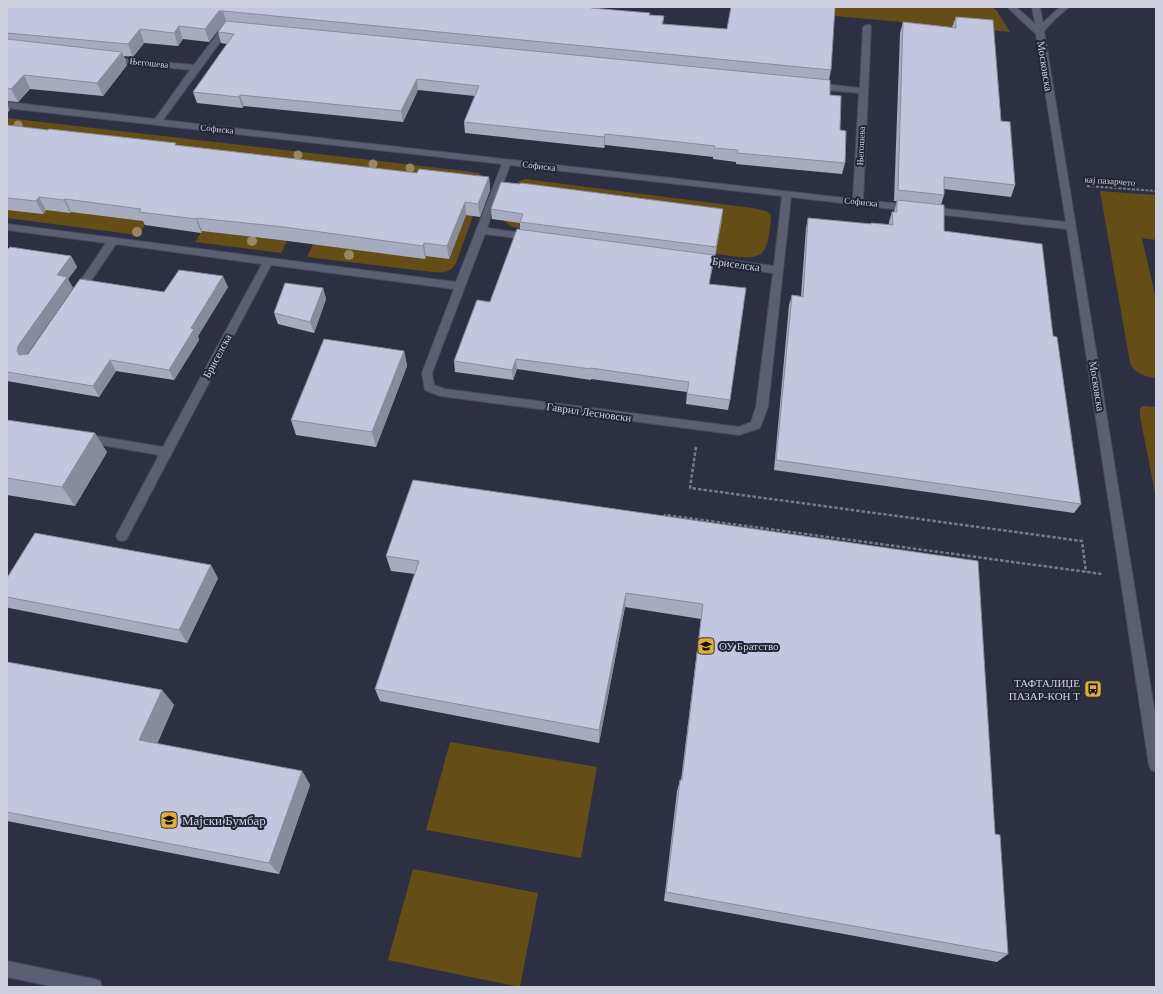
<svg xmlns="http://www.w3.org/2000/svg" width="1163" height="994" viewBox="0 0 1163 994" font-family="'Times New Roman',serif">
	<rect width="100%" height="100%" fill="#2c3042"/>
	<g fill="#654e15">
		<polygon points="736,7 992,7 997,11 1010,32"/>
		<path d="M7 118 465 171 478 173 484 178 482 191 456 263C451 273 443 273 432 272L307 257 313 244 147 222 138 235 7 218Z"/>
		<path d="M525 179 752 208 766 211 771 215C771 222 770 228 769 234 766 255 760 258 739 257L512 227 505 222 503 219C508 205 509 182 525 179Z"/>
		<path d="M1100 191 1156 195V240L1142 238 1156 300V378C1146 377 1134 373 1130 363Z"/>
		<polygon points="220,202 221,233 287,241 281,253 195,242"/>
		<polygon points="1143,406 1156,407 1156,498 1140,416 1140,408"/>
		<polygon points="450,742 597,767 581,858 426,830"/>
		<polygon points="413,869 538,893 520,987 388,960"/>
	</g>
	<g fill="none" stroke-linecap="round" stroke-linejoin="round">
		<defs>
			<g id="minor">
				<polygon points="1007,7 1016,7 1035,24 1032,7 1040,7 1043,23 1060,7 1069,7 1055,19 1044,31 1156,720 1156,772 1151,770 1149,765 1067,229 928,213 923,210 928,207 1066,222 1036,34"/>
				<path d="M224 25H230L234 28 229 30 163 120 853 199 859 93 814 89 810 86 814 83 860 88 863 27 867 25H870L871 27 863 200 910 205 915 208 910 211 791 197 768 407 760 428 739 435 440 396 425 390 422 373 454 289 271 265 126 540 122 541 118 540 116 536 159 455 85 442 81 441 79 438 81 435 85 434 163 447 262 264 116 244 82 294H74L73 292 106 243 7 230V224L456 282 502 164 7 108V102L155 119 190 70 110 61 106 59 107 57 194 65ZM510 165 782 196 774 266 698 256 693 259 698 262 773 273 756 407 751 422 739 427 445 389 434 385 432 373 485 234 530 240 535 237 530 234 487 228Z"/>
				<polygon points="7,961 94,979 100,981 102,987 55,987 7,977"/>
			</g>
		</defs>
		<use href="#minor" stroke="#494b5b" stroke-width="2"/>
		<polyline stroke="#777a89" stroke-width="2" stroke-dasharray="3 1.5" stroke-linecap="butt" points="1087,186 1156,191"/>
		<g stroke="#777a89" stroke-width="2.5" stroke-dasharray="3.5 2" stroke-linecap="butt">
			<polyline points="696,447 690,488 1082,541 1086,572"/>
			<polyline points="665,518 665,515 1102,574"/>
		</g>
		<use href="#minor" fill="#5b5f74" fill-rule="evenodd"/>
	</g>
	<g fill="#998762">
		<circle cx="18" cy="125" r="4.5"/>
		<circle cx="298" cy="155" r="4.5"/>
		<circle cx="373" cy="164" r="4.5"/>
		<circle cx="410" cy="168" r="4.5"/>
		<circle cx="137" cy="232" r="5"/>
		<circle cx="252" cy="241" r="5"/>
		<circle cx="349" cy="255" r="5"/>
	</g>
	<g fill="#a7abc0">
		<polygon points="7,7 596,7 595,8 650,15 664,16 663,24 831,70 829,80 830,95 840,130 845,163 842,174 736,164 736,162 713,159 713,157 660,151 605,145 604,148 465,133 464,122 475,96 418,90 403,122 244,106 242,108 197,103 193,92 227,44 221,43 218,32 224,24 223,24 209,42 183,39 178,46 144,43 133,57 124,56 127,65 103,96 30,89 18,102 7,101"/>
		<polygon points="956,17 1001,121 1015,185 1011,197 944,189 944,195 941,205 944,231 1053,336 1081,504 1074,513 774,470 789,305 792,295 801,296 806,228 808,218 870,224 871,223 889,225 889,222 892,212 894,212 897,201 894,201 900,33 903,22 952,27"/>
		<polygon points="7,125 48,130 417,173 489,177 490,190 480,217 466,215 449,259 426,256 425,259 288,241 202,231 201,233 145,225 143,221 71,212 70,213 46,210 43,214 7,210"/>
		<polygon points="491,209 722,219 715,257 714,257 709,284 730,400 728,410 686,404 687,392 591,379 591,380 517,369 513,380 455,372 454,361 490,302 520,229 520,223 492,219"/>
		<polygon points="7,250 71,256 77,267 68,279 73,288 27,354 28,354 164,292 228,287 198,336 199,340 174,380 116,371 99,397 7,381"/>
		<polygon points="323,288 326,299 314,333 278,324 274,313"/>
		<polygon points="404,351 407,366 376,447 296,435 291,420"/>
		<polygon points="7,420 107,452 75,506 7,495"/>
		<polygon points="386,556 978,561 995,834 1008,954 997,962 664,901 677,791 680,780 681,780 701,619 625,607 599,743 380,701 375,689 415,574 391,571"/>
		<polygon points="7,578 218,578 187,643 9,608 7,607"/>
		<polygon points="7,662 162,690 174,705 157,744 302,771 310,785 279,874 7,821"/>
	</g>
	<g fill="#888b9c">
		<polygon points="219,11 223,11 227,24 223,24 209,42 205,29"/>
		<polygon points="179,26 183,39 178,46 174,33"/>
		<polygon points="140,29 144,43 133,57 128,44"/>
		<polygon points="122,52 127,65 103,96 97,83"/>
		<polygon points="24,75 30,89 18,102 11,89"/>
		<polygon points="417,79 418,90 403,122 401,111"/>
		<polygon points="240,95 244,106 242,108 239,97"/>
		<polygon points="7,104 10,110 7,113"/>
		<polygon points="605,134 605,145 604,148 604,137"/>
		<polygon points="489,177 490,190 480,217 478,204"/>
		<polygon points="39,197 46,210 43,214 36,201"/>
		<polygon points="65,199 71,212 70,213 64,200"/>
		<polygon points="465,202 466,215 449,259 447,246"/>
		<polygon points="723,209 722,219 715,257 716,247"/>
		<polygon points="197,218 202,231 201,233 196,219"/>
		<polygon points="424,243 426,256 425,259 423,246"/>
		<polygon points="714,255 713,266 707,295 709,284"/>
		<polygon points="71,256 77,267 68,279 73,288 25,357 24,361 17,351 18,346 57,275"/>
		<polygon points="223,276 228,287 198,336 199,340 174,380 169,370 191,328"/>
		<polygon points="323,288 326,299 314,333 310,322"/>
		<polygon points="404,351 407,366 376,447 372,432"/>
		<polygon points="516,359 517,369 513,380 512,370"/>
		<polygon points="110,360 116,371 99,397 93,386"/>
		<polygon points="95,433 107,452 75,506 62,487"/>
		<polygon points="211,565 218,578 187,643 179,630"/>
		<polygon points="626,593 625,607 599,743 599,730"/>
		<polygon points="162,690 174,705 152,755 139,740"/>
		<polygon points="302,771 310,785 279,874 269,863"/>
	</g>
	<g fill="#c2c7df" stroke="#888b9c">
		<polygon points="7,7 592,7 591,8 650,13 649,15 664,16 662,24 727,29 731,7 835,7 831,70 223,11 219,11 205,29 179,26 174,33 140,29 128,44 7,33"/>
		<polygon points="956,17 993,20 1001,121 1010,122 1015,185 944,177 944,195 898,190 903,22 956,28"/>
		<polygon points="226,21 830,80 830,95 841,96 840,130 846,131 845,163 737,153 738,150 714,148 715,146 661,140 605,134 604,137 464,122 479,86 417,79 401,111 240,95 239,97 193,92 234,34 218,32"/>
		<polygon points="7,39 122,52 97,83 24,75 11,89 7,88"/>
		<polygon points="7,125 48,130 49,129 176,143 175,145 417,173 419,169 489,177 478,204 465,202 447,246 424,243 423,246 284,227 197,218 196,219 139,212 141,209 65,199 64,200 39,197 36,201 7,198"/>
		<polygon points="501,182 520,184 521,183 723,209 716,247 520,222 523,214 491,209"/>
		<polygon points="897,200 944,205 944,231 1042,244 1053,336 1057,337 1081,504 776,460 792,295 803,297 808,218 871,224 871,223 893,225 892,212 897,212"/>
		<polygon points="517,229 714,255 709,284 746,288 730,400 687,394 689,382 591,368 591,369 516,359 512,370 454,361 477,300 490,302"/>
		<polygon points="10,247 71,256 57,275 67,277 18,346 17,351 19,355 28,354 80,279 164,292 179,270 223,276 191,328 194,329 169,370 110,360 93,386 7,372 7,250"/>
		<polygon points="285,283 323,288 310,322 274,313"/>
		<polygon points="324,339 404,351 372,432 291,420"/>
		<polygon points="7,420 95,433 62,487 7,478"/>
		<polygon points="413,480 978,561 995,834 1000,835 1008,954 666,892 680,780 682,780 703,604 626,593 599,730 375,689 419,561 386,556"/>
		<polygon points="35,533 211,565 179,630 7,597 7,578"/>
		<polygon points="7,662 162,690 139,740 302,771 269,863 7,812"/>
	</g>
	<defs>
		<symbol id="school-square" viewBox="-11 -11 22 22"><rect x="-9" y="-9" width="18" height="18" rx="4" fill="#e0b034" stroke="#222638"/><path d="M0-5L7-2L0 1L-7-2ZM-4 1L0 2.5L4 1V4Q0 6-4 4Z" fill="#111"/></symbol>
		<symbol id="bus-square" viewBox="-11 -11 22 22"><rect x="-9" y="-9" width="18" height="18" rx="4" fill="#e0b034" stroke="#222638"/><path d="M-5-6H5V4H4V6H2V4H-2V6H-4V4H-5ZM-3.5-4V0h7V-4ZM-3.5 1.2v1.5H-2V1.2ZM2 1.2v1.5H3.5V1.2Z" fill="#111"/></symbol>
	</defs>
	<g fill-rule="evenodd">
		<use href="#school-square" x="696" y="636" width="20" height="20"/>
		<use href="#bus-square" x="1083" y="679" width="20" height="20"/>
		<use href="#school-square" x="159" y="810" width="20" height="20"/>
	</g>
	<g text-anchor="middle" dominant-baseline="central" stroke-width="4" stroke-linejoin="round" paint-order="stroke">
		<g font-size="9" fill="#ced1dd" stroke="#222638">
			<text transform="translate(149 63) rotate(6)">Његошева</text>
			<text transform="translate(217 129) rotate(6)">Софиска</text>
			<text transform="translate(861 146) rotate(-87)">Његошева</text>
			<text transform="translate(539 166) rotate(7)">Софиска</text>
			<text transform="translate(1110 181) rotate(4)">кај пазарчето</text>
			<text transform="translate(861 202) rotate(6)">Софиска</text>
		</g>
		<g font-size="11" fill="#ced1dd" stroke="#222638">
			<text transform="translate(1045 66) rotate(81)">Московска</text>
			<text transform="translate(736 264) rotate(8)">Бриселска</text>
			<text transform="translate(217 356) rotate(-62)">Бриселска</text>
			<text transform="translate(1097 386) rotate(81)">Московска</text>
			<text transform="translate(589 412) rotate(8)">Гаврил Лесновски</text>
		</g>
		<g font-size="11" fill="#ced1dd" stroke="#222638" text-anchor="start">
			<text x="719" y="646">ОУ Братство</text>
			<text x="1080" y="683" text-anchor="end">ТАФТАЛИЏЕ<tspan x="1080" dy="13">ПАЗАР-КОН Т</tspan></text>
		</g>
		<g font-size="13" fill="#ced1dd" stroke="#222638" text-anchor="start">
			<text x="182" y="820">Мајски Бумбар</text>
		</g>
	</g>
	<rect width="1163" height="994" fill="none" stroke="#ced1dd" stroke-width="16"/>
</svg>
